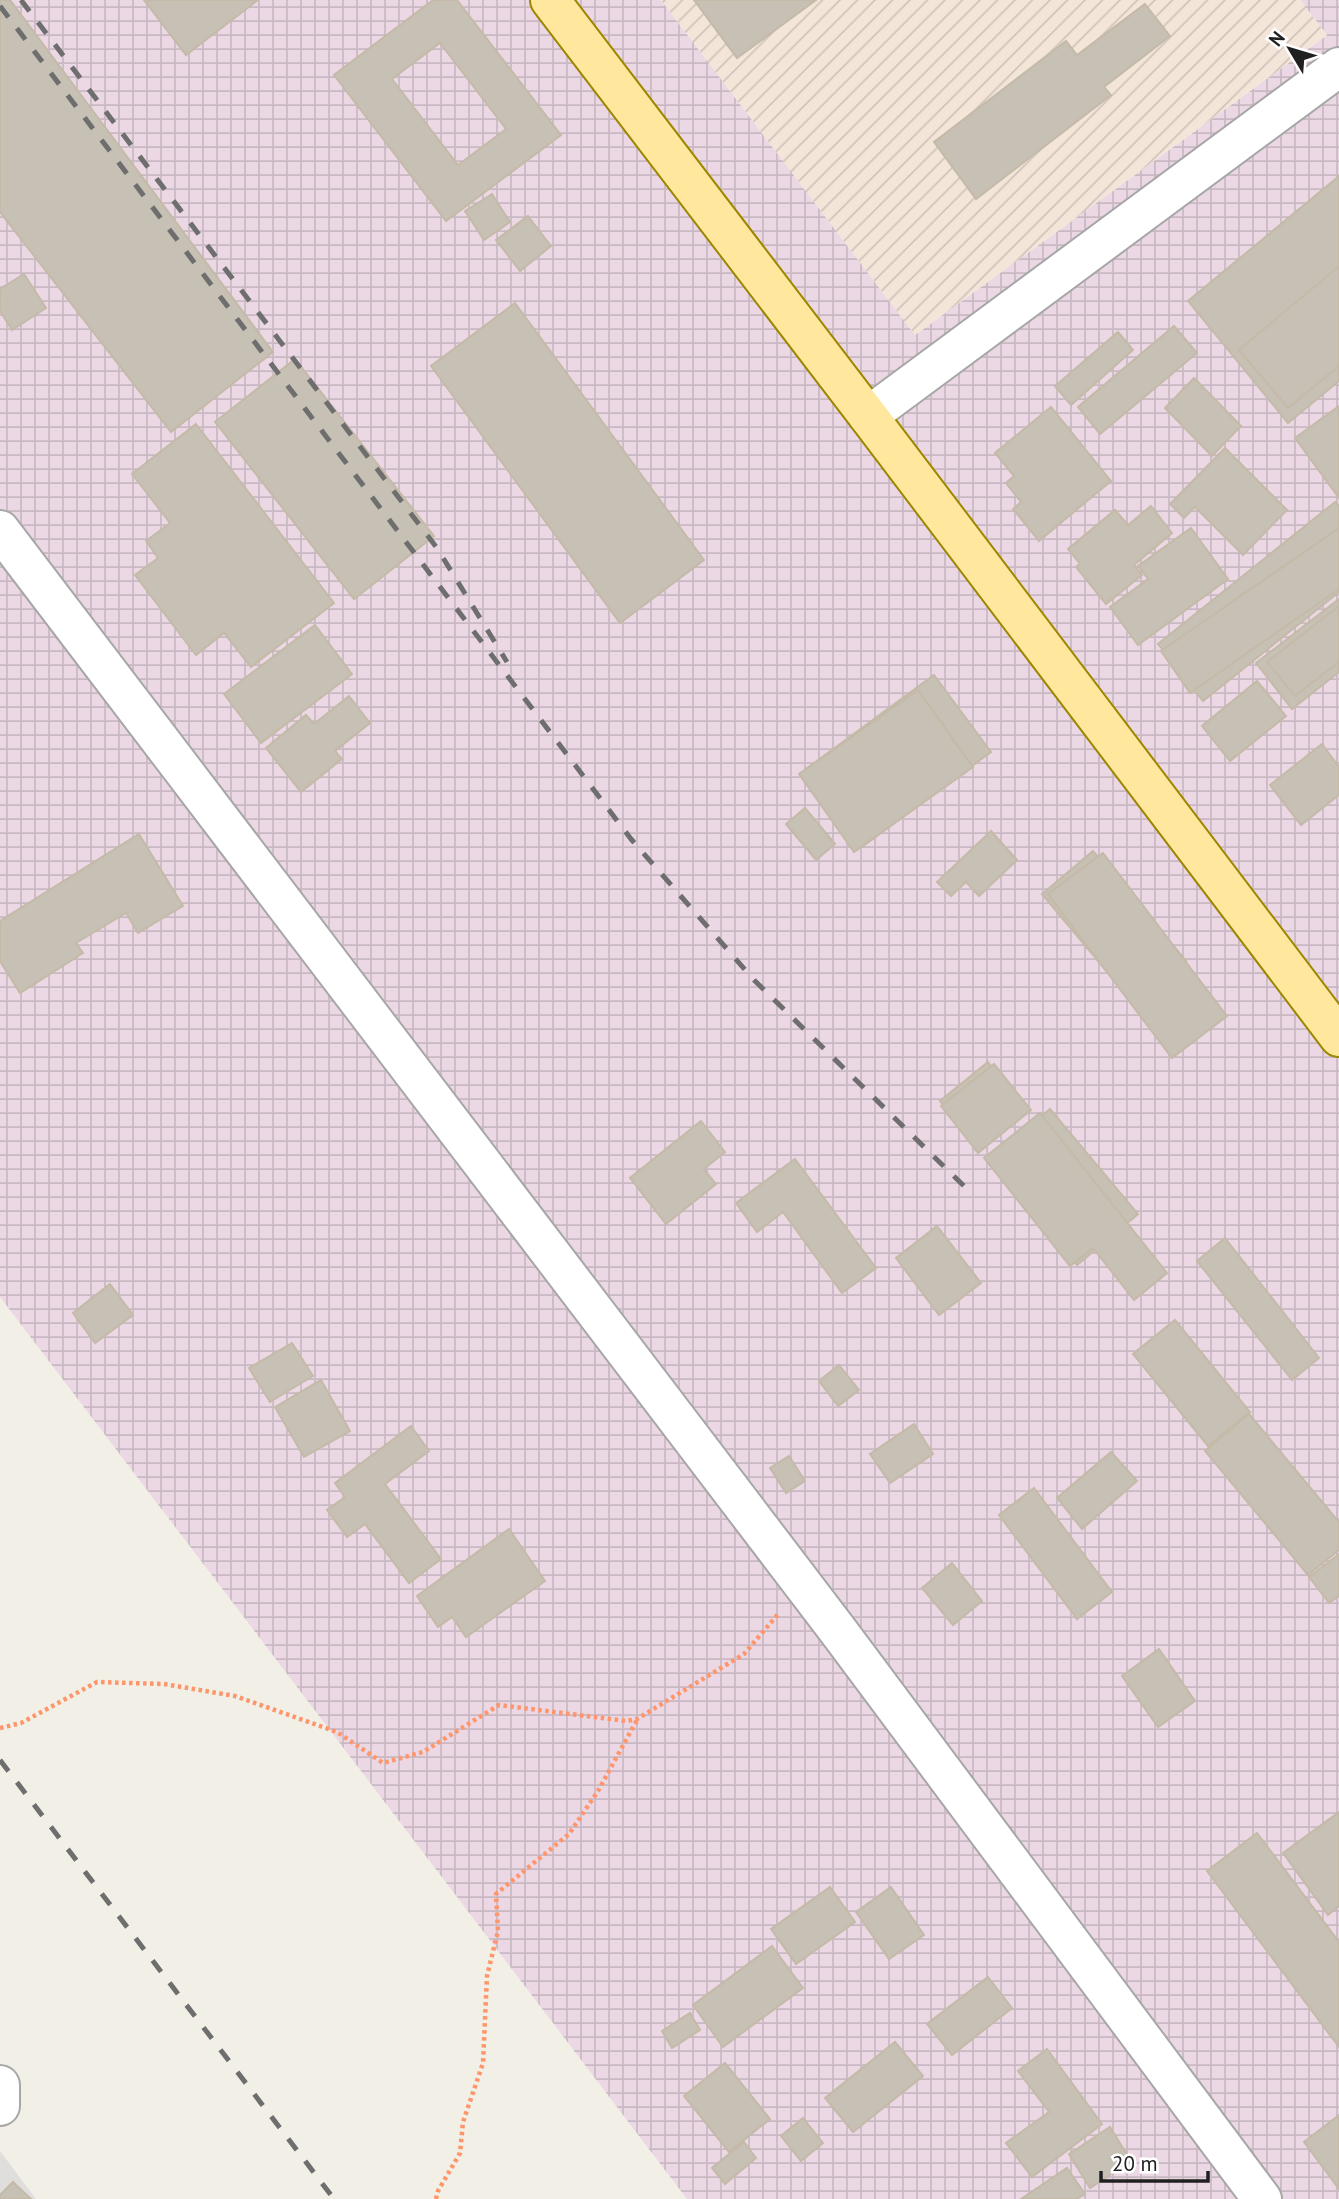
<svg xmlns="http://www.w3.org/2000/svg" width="1339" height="2199" viewBox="0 0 1339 2199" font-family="'PT Sans',sans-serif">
	<defs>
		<pattern id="industrial-grid" width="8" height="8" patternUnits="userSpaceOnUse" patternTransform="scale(1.75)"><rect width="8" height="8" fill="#ebd8e4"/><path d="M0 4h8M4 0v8" fill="none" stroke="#c9b9c3"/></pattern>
		<pattern id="military-furrows" width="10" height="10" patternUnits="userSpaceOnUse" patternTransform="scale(1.75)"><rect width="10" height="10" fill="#f4e5d9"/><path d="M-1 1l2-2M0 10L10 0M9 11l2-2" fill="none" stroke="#d1c4ba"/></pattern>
	</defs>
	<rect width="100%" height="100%" fill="#f2f0e6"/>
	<polygon fill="#dfdedd" points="0,2151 36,2199 0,2199"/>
	<polygon fill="url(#industrial-grid)" points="0,0 661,0 915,335 1327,35 1300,0 1339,0 1339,2199 687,2199 0,1297"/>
	<polygon fill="url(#military-furrows)" points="661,0 1300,0 1327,35 915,335"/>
	<g fill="#c6c0b5" stroke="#c5baa7" stroke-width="2" fill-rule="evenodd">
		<polygon points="0,0 10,0 273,352 171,432 0,212"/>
		<polygon points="144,0 258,0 186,55"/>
		<path d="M433 0H457L561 135 446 221 334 75ZM440 43 506 129 458 165 392 79Z"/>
		<polygon points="694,0 816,0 737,58"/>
		<polygon points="1145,4 1170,36 1104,87 1111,95 976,199 934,142 1066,41 1077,55"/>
		<polygon points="1339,176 1339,381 1288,423 1188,301"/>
		<polygon points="492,194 510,222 484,240 465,211"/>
		<polygon points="528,216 551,246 520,271 496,240"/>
		<polygon points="1339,266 1339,366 1288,408 1239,350"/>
		<polygon points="24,274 46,308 12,330 0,311 0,289"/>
		<polygon points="515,303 704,560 620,623 431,366"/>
		<polygon points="1174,326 1197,353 1100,434 1078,407"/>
		<polygon points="1118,332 1133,350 1071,405 1055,386"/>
		<polygon points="295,359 434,536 354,599 215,422"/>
		<polygon points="1194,378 1241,426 1212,456 1165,408"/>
		<polygon points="1339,406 1339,498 1295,438"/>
		<polygon points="1051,407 1111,481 1039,541 1013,509 1021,502 1006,483 1014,476 995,453"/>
		<polygon points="196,424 334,603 251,667 224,633 196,655 135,575 158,558 146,541 170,523 132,474"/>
		<polygon points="1225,448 1287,510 1243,555 1195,507 1184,518 1170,504"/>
		<polygon points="1335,502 1339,506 1339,592 1203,701 1158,644"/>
		<polygon points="1151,506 1172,533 1134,565 1142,575 1106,604 1076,567 1080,564 1068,549 1115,510 1128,525"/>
		<polygon points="1191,528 1228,579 1138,645 1110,607 1148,579 1138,566"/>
		<polygon points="1339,528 1339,589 1190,693 1161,651"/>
		<polygon points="1339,599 1339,672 1292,709 1256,663"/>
		<polygon points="1339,606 1339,662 1295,696 1267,662"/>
		<polygon points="315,625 352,674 261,743 224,694"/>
		<polygon points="934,675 991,752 863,846 806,769"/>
		<polygon points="1257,681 1286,716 1230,761 1202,726"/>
		<polygon points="918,690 973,767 854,852 799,774"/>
		<polygon points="349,696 370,723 335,751 342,759 301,792 266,748 306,715 314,724"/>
		<polygon points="1322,744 1339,767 1339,795 1301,825 1270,785"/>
		<polygon points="805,808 835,844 816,860 786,824"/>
		<polygon points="991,831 1017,860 979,896 966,882 951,896 937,882"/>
		<polygon points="139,834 183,906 138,933 126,913 76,943 83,953 20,993 0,961 0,921"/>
		<polygon points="1093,851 1186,961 1135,1005 1042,894"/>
		<polygon points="1103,853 1227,1016 1172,1058 1048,894"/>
		<polygon points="988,1062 1019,1102 971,1140 940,1101"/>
		<polygon points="994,1064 1031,1110 978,1153 941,1106"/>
		<polygon points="1050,1109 1138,1214 1077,1265 989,1161"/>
		<polygon points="1040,1113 1167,1273 1134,1300 1093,1248 1070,1266 984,1158"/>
		<polygon points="701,1121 725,1152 704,1169 716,1184 666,1224 630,1178"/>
		<polygon points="795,1159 876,1268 842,1293 783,1212 757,1232 736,1203"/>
		<polygon points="937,1226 981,1283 939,1315 896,1258"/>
		<polygon points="1225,1238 1319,1358 1292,1380 1197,1261"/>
		<polygon points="110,1284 133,1315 95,1343 73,1313"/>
		<polygon points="1175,1320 1250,1412 1208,1446 1133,1354"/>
		<polygon points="292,1343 313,1376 270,1402 249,1368"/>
		<polygon points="839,1365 859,1390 838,1406 819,1381"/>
		<polygon points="321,1380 350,1431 304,1457 275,1407"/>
		<polygon points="1249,1414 1339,1522 1339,1550 1308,1575 1205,1451"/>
		<polygon points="914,1424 933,1454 890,1483 870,1454"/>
		<polygon points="411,1426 429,1451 385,1484 441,1559 409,1583 365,1524 347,1537 327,1510 345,1497 335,1483"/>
		<polygon points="1111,1452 1137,1481 1082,1529 1057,1498"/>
		<polygon points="789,1456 805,1481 786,1493 770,1468"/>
		<polygon points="1034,1488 1112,1592 1077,1619 999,1515"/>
		<polygon points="509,1529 545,1581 466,1637 452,1617 438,1627 417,1596"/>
		<polygon points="1339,1554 1339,1596 1329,1603 1309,1577"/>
		<polygon points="952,1563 982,1601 953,1625 922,1588"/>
		<polygon points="1159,1649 1195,1701 1158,1727 1122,1676"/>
		<polygon points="1339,1812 1339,1906 1328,1915 1283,1853"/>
		<polygon points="1257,1833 1339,1942 1339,2047 1207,1871"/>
		<polygon points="830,1887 855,1922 796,1964 771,1929"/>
		<polygon points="891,1887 924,1935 889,1959 856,1912"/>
		<polygon points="772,1946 803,1988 723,2047 693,2005"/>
		<polygon points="988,1977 1012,2008 952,2055 927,2024"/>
		<polygon points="690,2013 700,2030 672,2048 662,2031"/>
		<polygon points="895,2042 923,2076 853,2132 825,2098"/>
		<polygon points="1047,2049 1102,2124 1032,2177 1006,2143 1049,2112 1018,2071"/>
		<polygon points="725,2063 770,2119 729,2152 684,2096"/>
		<polygon points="1339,2115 1339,2189 1304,2142"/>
		<polygon points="803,2118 823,2143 801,2161 781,2136"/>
		<polygon points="1110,2127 1131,2161 1090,2188 1069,2154"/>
		<polygon points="744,2142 756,2158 725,2184 712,2168"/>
		<polygon points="1067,2168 1085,2194 1077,2199 1021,2199"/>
		<polygon points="13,2182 31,2199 0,2199 0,2195"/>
	</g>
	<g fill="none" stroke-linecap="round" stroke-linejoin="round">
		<defs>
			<g id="minor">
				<polyline points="868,416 1339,67"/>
				<polyline points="0,530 839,1632 1262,2199"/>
				<polyline points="0,2085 0,2106"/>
			</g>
			<polyline id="major" points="550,0 868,416 1339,1037"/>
		</defs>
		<use href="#minor" stroke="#a7a7a7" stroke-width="42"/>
		<use href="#major" stroke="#9d8700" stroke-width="42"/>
		<g stroke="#ff956a" stroke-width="4.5" stroke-dasharray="3.5 3.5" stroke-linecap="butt">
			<polyline points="0,1728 21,1723 97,1682 164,1684 235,1696 337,1732 383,1763 423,1752 499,1705 626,1721 637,1719 744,1654 779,1613"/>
			<polyline points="436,2199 438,2191 460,2153 463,2122 483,2063 487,1976 498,1931 496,1894 569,1834 598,1791 637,1720"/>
		</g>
		<use href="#minor" stroke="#fff" stroke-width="38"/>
		<use href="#major" stroke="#ffe79e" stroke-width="38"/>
		<g stroke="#6e6e6e" stroke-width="5" stroke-dasharray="14 14" stroke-linecap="butt">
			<polyline points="21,0 437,548 507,662"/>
			<polyline points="0,6 631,839 754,980 968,1190"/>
			<polyline points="0,1760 334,2199"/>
		</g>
	</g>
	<g transform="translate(1290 49) rotate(308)" stroke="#ffffff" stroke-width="5" paint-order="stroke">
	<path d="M0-5L12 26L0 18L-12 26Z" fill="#202020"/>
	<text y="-10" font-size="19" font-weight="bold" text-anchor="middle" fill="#202020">N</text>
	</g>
	<path d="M1101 2171v10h107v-10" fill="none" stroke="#202020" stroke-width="3.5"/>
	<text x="1112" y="2171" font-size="21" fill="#202020" stroke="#ffffff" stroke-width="5" paint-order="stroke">20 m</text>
</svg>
